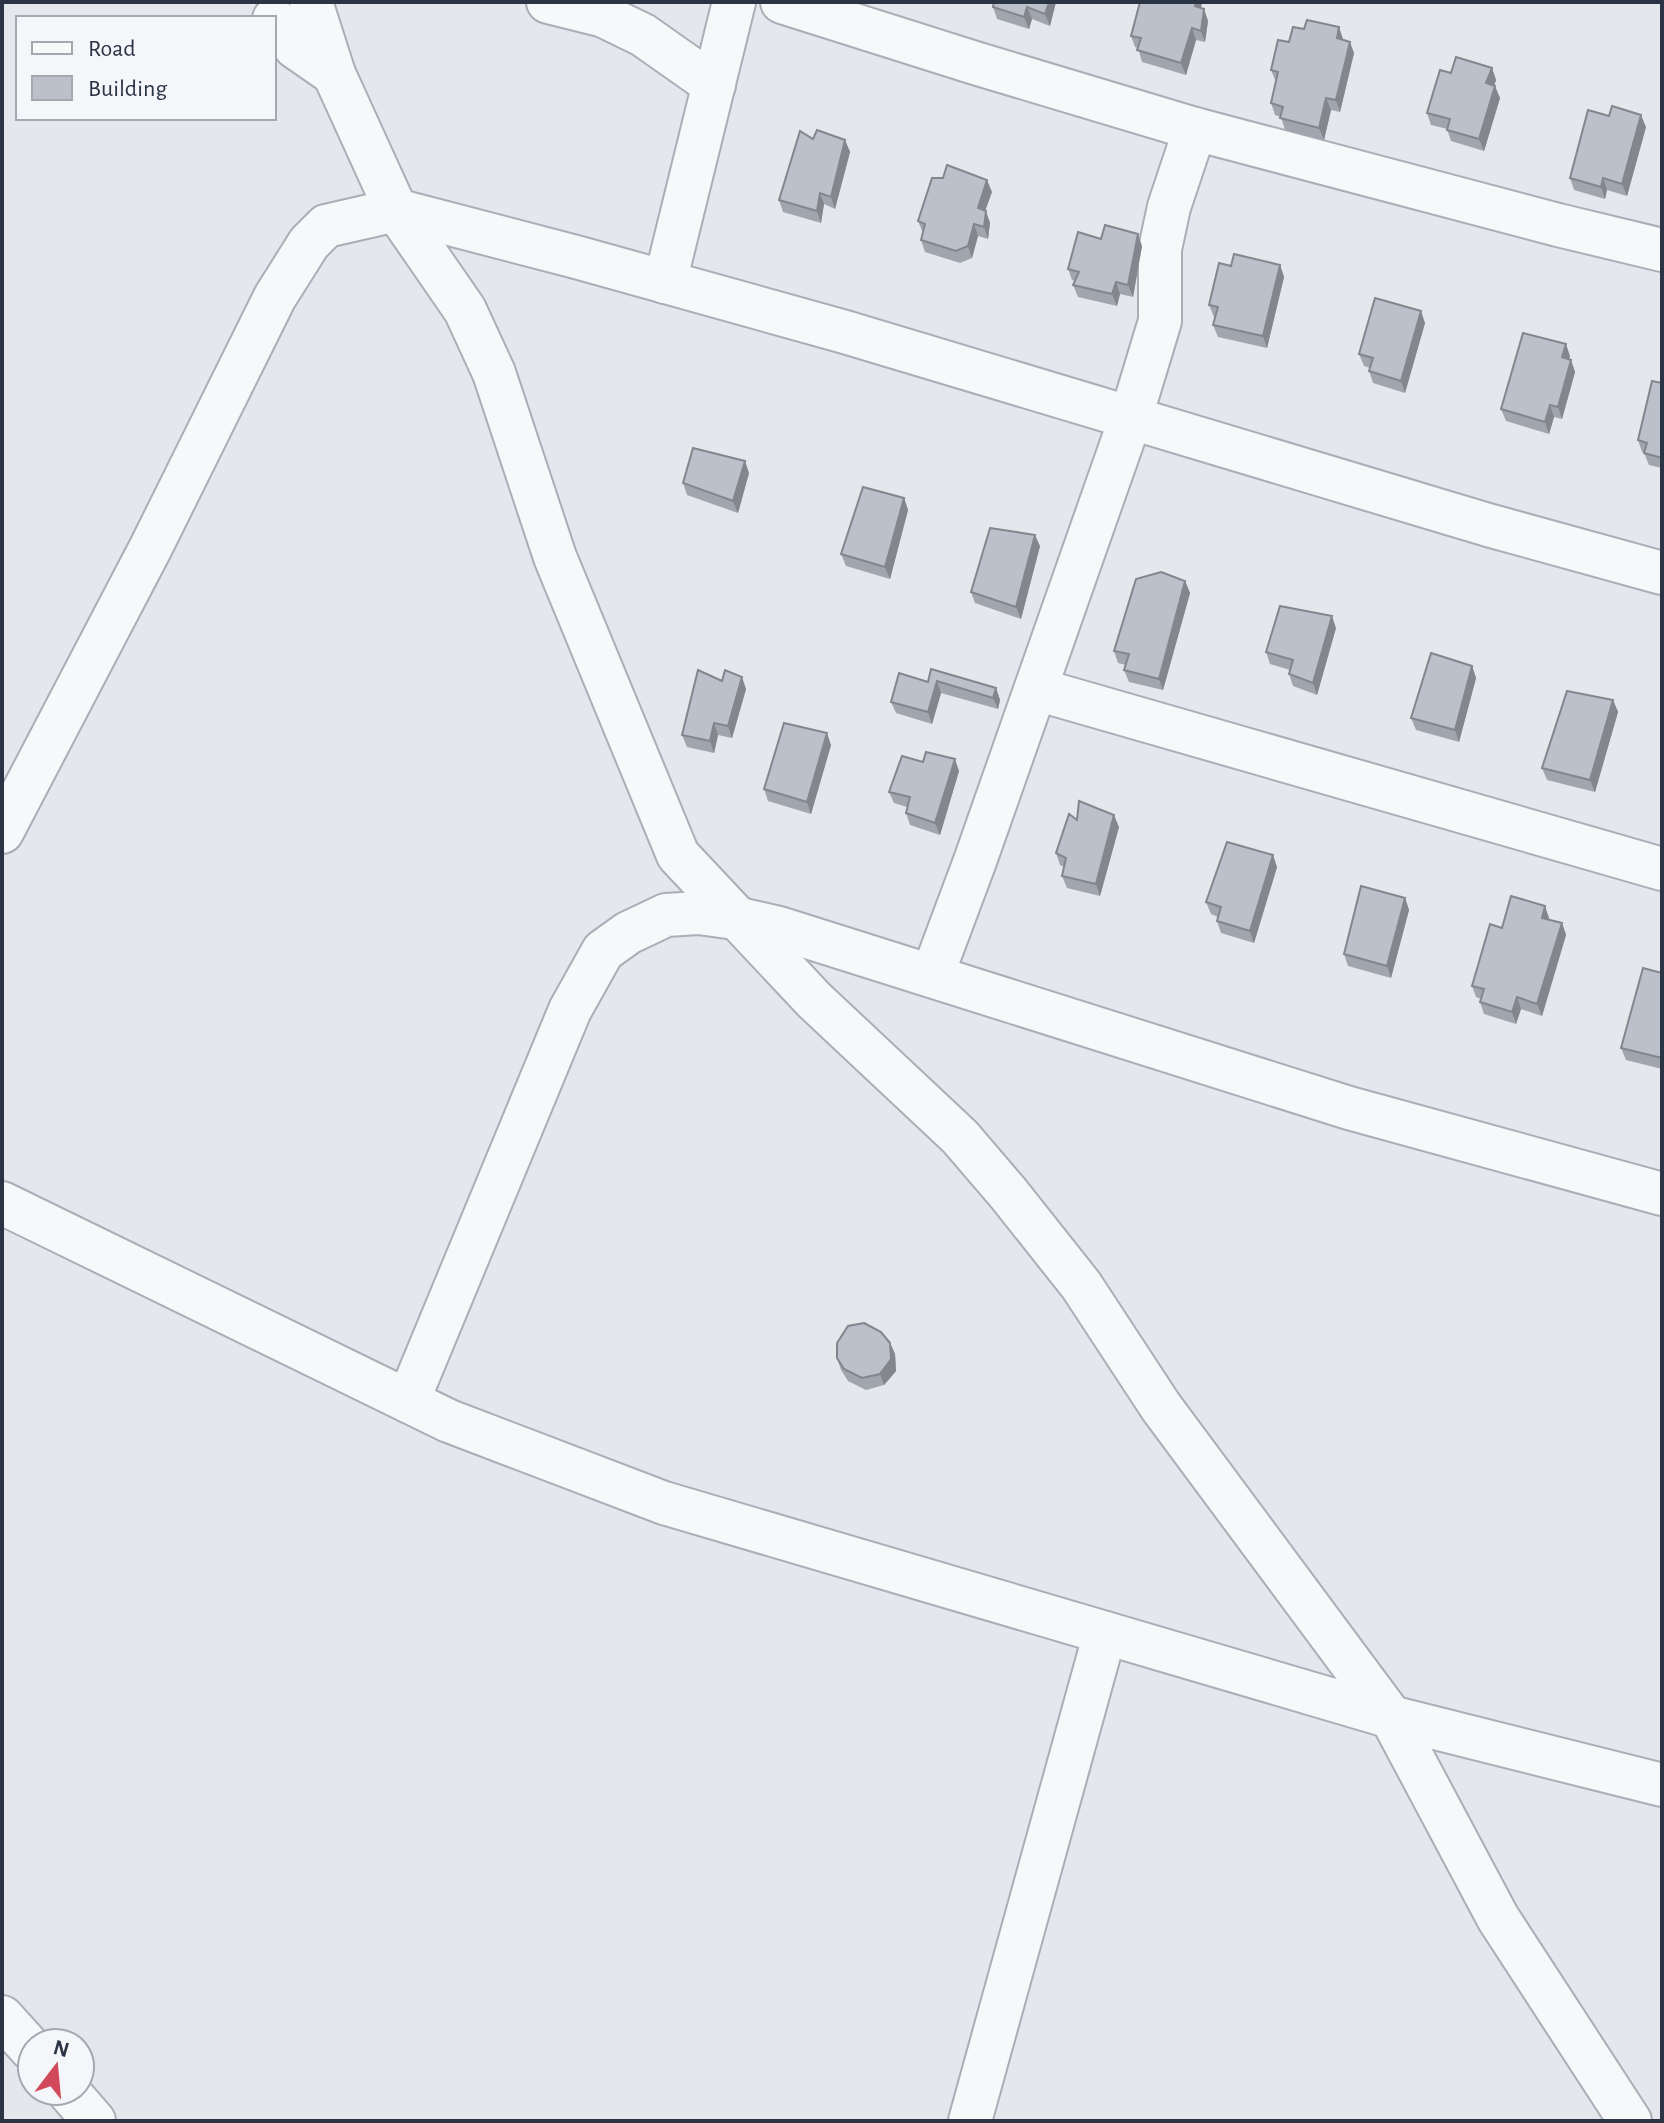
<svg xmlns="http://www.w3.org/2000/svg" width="1664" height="2123" viewBox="0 0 1664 2123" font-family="'Alegreya Sans',sans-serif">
	<rect width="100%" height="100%" fill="#e4e7ec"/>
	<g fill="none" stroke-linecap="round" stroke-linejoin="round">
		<defs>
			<g id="minor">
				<polyline points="311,2 334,74 396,210 465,310 494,373 555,557 678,855 814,1000 960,1137 1008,1193 1081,1285 1161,1407 1391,1717 1498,1918 1630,2121"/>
				<polyline points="548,2 604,16 643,35 714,85"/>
				<polyline points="782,2 975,63 1195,129 1558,225 1662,250"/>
				<polyline points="274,19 295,47 334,74"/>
				<polyline points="665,282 734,2"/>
				<polyline points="1036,689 1662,869"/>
				<polyline points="2,832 151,547 275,297 309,243 326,226 396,210 576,257 845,332 1488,525 1662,573"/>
				<polyline points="932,976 975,861 1130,420 1160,321 1160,249 1169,207 1195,129"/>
				<polyline points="2,1203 449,1421 664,1503 1391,1717 1662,1785"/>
				<polyline points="408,1401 570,1010 603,951 628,933 666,915 699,913 735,918 779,928 1349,1108 1662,1194"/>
				<polyline points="2,2017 32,2050"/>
				<polyline points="68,2091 94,2121"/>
				<polyline points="970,2121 1105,1633"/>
			</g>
		</defs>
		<use href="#minor" stroke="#a9aeb7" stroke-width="46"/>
		<use href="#minor" stroke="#f7f8fa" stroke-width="42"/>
	</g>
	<g fill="#a1a5ae">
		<polygon points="994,2 1056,2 1050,26 1032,19 1029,29 997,19 993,7"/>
		<polygon points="1140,2 1202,2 1201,8 1204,9 1208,21 1205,42 1196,40 1186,75 1142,62 1138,48 1135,47 1131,36"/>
		<polygon points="1343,40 1354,53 1340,112 1331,110 1324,140 1285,130 1281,117 1275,115 1271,103 1276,82 1271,70 1289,42"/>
		<polygon points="1492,68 1496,80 1494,86 1500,98 1484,151 1451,141 1447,129 1431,125 1427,113 1451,73"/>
		<polygon points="1646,127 1627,196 1607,190 1605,199 1574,190 1570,178"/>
		<polygon points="813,139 845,140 850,152 835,209 824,204 821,223 783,212 779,200"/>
		<polygon points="992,192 985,211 990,223 988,239 978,236 972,258 960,263 925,252 921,240 923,233 918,221"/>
		<polygon points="1101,239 1142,246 1133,297 1120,294 1117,306 1078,297 1073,285 1075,281 1072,280 1068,269"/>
		<polygon points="1280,265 1284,277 1267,348 1218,337 1213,325 1215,317 1214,317 1209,305 1231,266"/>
		<polygon points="1425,323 1405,393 1373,383 1369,371 1370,368 1364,366 1359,354"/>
		<polygon points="1570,356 1569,359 1571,360 1575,372 1562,419 1554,417 1549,434 1506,421 1501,409"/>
		<polygon points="1662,383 1662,468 1649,465 1644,453 1642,452 1638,440"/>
		<polygon points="749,473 738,513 687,495 683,483"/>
		<polygon points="904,498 908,510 890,579 846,566 841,554"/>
		<polygon points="1040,546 1021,619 975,603 971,592"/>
		<polygon points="1185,581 1190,593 1163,690 1129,682 1124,670 1126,665 1118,663 1114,651"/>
		<polygon points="1336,628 1317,695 1293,686 1289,674 1290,670 1270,664 1266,652"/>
		<polygon points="1472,666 1476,678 1459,742 1416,730 1411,718"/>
		<polygon points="931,669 996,688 1000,700 998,709 941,693 932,724 896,713 891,702 928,682"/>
		<polygon points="722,681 746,689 732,738 718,735 714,753 687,747 682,735"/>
		<polygon points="1613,700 1618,712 1595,792 1547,780 1542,768"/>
		<polygon points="831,745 811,814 768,801 764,789"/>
		<polygon points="959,771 940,835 910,825 906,813 907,807 894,803 889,792"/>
		<polygon points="1077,820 1119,827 1100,896 1067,888 1062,876 1064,867 1060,865 1056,853"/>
		<polygon points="1277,867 1254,943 1221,933 1217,921 1218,917 1211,914 1206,902"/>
		<polygon points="1405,898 1409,910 1391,978 1348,966 1344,954"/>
		<polygon points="1549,918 1549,920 1562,923 1566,935 1542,1016 1521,1009 1516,1024 1484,1014 1480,1002 1481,999 1476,997 1472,986 1502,928"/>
		<polygon points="1662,973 1662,1069 1626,1060 1621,1048"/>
		<polygon points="890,1343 895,1354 896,1371 884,1385 866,1390 848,1381 841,1370 837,1358"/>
	</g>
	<g fill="#83868d">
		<polygon points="1049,2 1056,2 1050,26 1045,14"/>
		<polygon points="1196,2 1202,2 1199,18 1195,6"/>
		<polygon points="1027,7 1032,19 1029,29 1024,17"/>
		<polygon points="1204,9 1208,21 1205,42 1201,31"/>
		<polygon points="1339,27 1343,39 1341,50 1337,38"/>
		<polygon points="1192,28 1196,40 1186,75 1181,63"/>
		<polygon points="1350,42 1354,53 1340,112 1336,100"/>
		<polygon points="1492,68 1496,80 1491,95 1486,83"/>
		<polygon points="1495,86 1500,98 1484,151 1479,139"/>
		<polygon points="1326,98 1331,110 1324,140 1319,128"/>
		<polygon points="1641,115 1646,127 1627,196 1622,184"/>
		<polygon points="845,140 850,152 835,209 831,197"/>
		<polygon points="1603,178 1607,190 1605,199 1601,187"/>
		<polygon points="987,180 992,192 982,219 978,208"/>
		<polygon points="820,193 824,204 821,223 817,211"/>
		<polygon points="986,211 990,223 988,239 984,227"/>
		<polygon points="974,224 978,236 972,258 968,246"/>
		<polygon points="1138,234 1142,246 1133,297 1128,285"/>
		<polygon points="1280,265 1284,277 1267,348 1263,336"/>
		<polygon points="1116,282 1120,294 1117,306 1112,294"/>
		<polygon points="1421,311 1425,323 1405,393 1401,381"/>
		<polygon points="1566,344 1570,356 1566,369 1562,357"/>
		<polygon points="1571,360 1575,372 1562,419 1558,407"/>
		<polygon points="1550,405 1554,417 1549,434 1545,422"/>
		<polygon points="745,461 749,473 738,513 733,501"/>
		<polygon points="904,498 908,510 890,579 885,567"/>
		<polygon points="1035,535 1040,546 1021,619 1016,607"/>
		<polygon points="1185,581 1190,593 1163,690 1159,679"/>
		<polygon points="1332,616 1336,628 1317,695 1313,683"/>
		<polygon points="1472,666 1476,678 1459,742 1455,730"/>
		<polygon points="742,677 746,689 732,738 728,726"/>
		<polygon points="937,681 941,693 932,724 928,712"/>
		<polygon points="996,688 1000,700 998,709 993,698"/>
		<polygon points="1613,700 1618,712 1595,792 1590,780"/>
		<polygon points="714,723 718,735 714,753 710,741"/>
		<polygon points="827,733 831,745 811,814 807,802"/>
		<polygon points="955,759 959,771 940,835 935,823"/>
		<polygon points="1114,815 1119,827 1100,896 1096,884"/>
		<polygon points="1273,855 1277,867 1254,943 1250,931"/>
		<polygon points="1405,898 1409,910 1391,978 1387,966"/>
		<polygon points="1545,906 1549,918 1546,930 1542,918"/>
		<polygon points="1562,923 1566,935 1542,1016 1537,1004"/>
		<polygon points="1517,997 1521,1009 1516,1024 1512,1012"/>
		<polygon points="890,1343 895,1354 896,1371 884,1385 880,1374"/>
	</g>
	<g fill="#bbc0ca" stroke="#83868d" stroke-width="2">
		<polygon points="994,2 1049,2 1045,14 1027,7 1024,17 993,7"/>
		<polygon points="1140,2 1196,2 1195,6 1204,9 1201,31 1192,28 1181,63 1137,50 1141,38 1131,36"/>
		<polygon points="1307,20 1339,27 1337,38 1350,42 1336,100 1326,98 1319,128 1280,118 1283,107 1271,103 1278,72 1271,70 1278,40 1289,42 1293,27 1304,29"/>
		<polygon points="1456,57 1492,68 1486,83 1495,86 1479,139 1447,130 1450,119 1427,113 1440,70 1451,73"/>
		<polygon points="1612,106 1641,115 1622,184 1603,178 1601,187 1570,178 1588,110 1609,116"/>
		<polygon points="817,130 845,140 831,197 820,193 817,211 779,200 800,131 813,139"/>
		<polygon points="947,165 987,180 978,208 986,211 984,227 974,224 968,246 956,251 921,240 925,224 918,221 932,178 943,178"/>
		<polygon points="1105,225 1138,234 1128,285 1116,282 1112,294 1073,285 1079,272 1068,269 1078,232 1101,239"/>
		<polygon points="1234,254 1280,265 1263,336 1213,325 1218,307 1209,305 1219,263 1231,266"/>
		<polygon points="1375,298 1421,311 1401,381 1369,371 1373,358 1359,354"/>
		<polygon points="1523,333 1566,344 1562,357 1571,360 1558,407 1550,405 1545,422 1501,409"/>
		<polygon points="1652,381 1662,383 1662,458 1644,453 1647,443 1638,440"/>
		<polygon points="693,448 745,461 733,501 683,483"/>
		<polygon points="863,487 904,498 885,567 841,554"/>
		<polygon points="990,528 1035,535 1016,607 971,592"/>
		<polygon points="1161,572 1185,581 1159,679 1124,670 1129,654 1114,651 1136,579"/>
		<polygon points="1280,606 1332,616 1313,683 1289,674 1293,660 1266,652"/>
		<polygon points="1431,653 1472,666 1455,730 1411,718"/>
		<polygon points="931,669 996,688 993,698 937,681 928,712 891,702 899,673 928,682"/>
		<polygon points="698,670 722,681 725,670 742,677 728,726 714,723 710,741 682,735"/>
		<polygon points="1567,691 1613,700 1590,780 1542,768"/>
		<polygon points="784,723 827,733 807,802 764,789"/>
		<polygon points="926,752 955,759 935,823 906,813 910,797 889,792 902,756 923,762"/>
		<polygon points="1079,801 1114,815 1096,884 1062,876 1066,858 1056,853 1069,814 1077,820"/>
		<polygon points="1227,842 1273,855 1250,931 1217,921 1221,907 1206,902"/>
		<polygon points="1361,886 1405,898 1387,966 1344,954"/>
		<polygon points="1511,896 1545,906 1542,918 1562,923 1537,1004 1517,997 1512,1012 1480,1002 1484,989 1472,986 1490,924 1502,928"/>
		<polygon points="1643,968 1662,973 1662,1058 1621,1048"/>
		<polygon points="864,1323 881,1332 890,1343 891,1359 880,1374 862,1378 844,1369 837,1358 837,1343 848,1326"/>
	</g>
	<rect width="1664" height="2123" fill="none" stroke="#2b3445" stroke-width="8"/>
	<rect x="16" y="16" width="260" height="104" fill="#f4f6f9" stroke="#a4a8b1" stroke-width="2"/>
	<rect x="32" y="42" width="40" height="12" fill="#f7f8fa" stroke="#a4a8b1" stroke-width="2"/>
	<text x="88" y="56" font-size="24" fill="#2b3445">Road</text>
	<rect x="32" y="76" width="40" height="24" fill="#bbc0ca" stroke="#a4a8b1" stroke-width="2"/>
	<text x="88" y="96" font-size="24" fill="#2b3445">Building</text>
	<g transform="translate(56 2067) rotate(16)"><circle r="38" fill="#f4f6f9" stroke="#a4a8b1" stroke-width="2"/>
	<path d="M0-6L14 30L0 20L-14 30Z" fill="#d1495b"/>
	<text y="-12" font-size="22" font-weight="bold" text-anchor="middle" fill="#2b3445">N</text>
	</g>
</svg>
